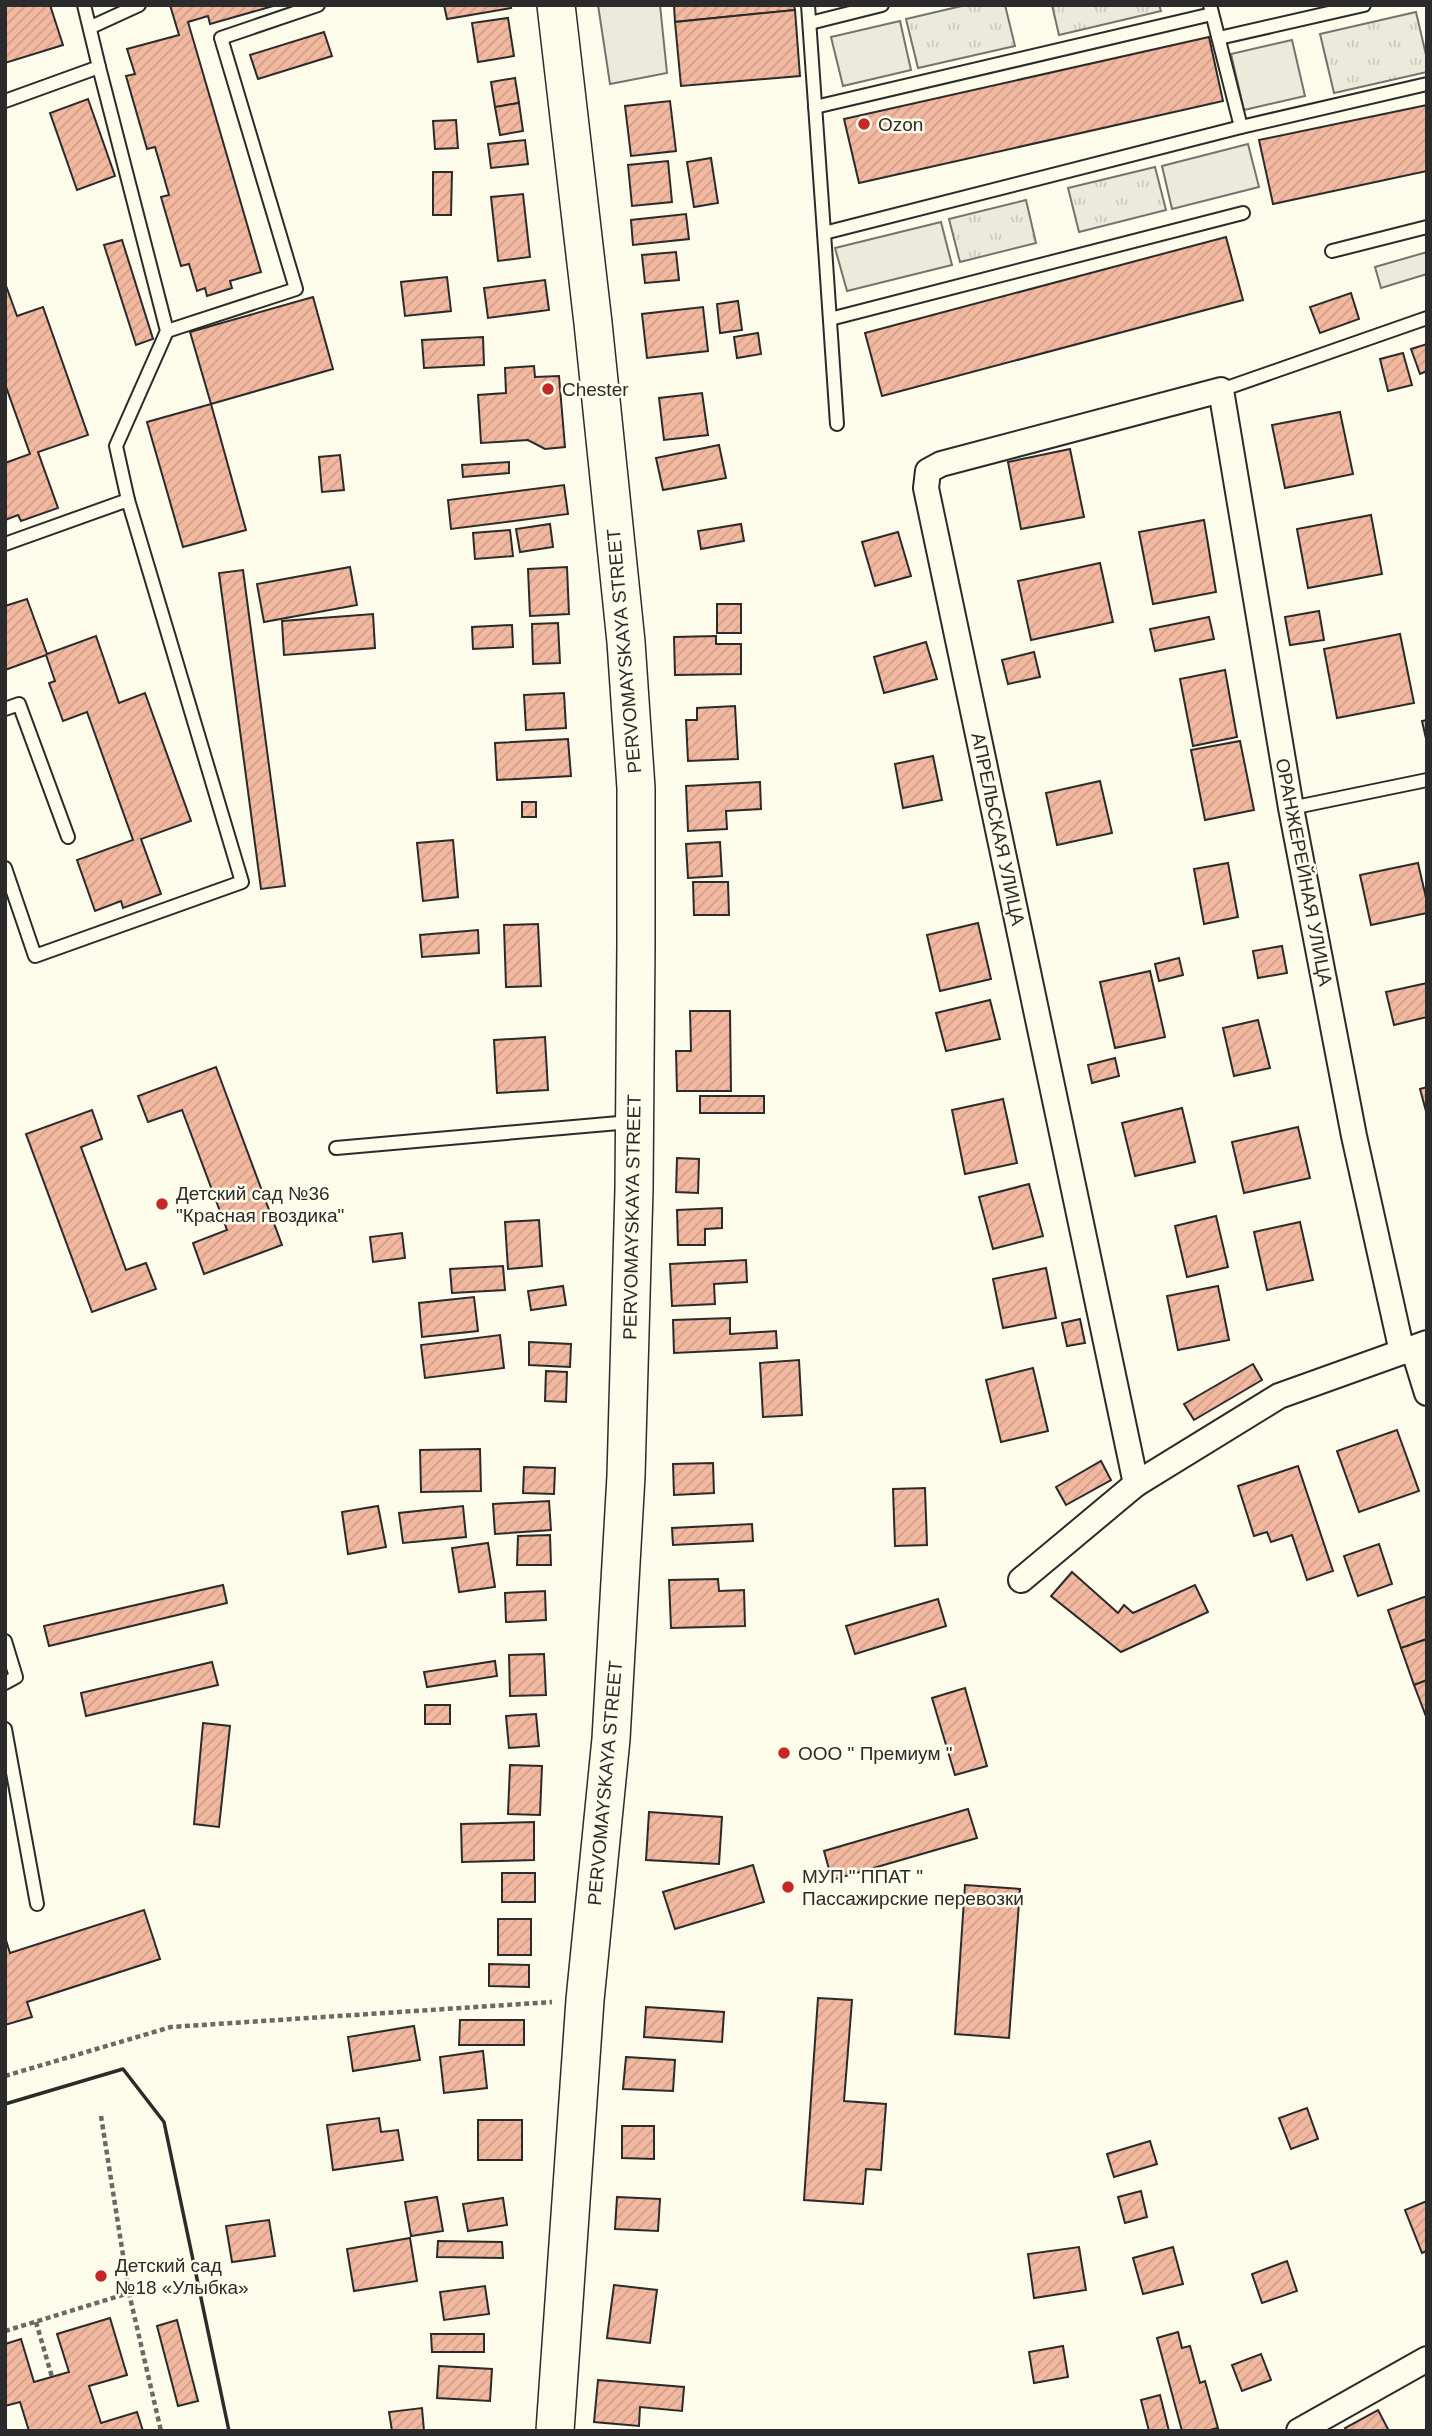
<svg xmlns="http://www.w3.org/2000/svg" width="1432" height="2436" viewBox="0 0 1432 2436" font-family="Helvetica,sans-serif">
	<defs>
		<pattern id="park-tufts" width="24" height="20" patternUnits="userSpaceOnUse" patternTransform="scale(1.75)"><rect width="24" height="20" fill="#ecebdb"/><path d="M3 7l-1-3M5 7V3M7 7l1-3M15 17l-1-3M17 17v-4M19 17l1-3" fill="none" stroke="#cbcabc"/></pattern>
		<pattern id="building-hatch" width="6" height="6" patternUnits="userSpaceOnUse" patternTransform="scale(1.75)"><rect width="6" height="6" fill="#f2b8a0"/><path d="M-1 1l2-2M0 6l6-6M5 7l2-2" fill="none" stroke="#d09e8a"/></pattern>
	</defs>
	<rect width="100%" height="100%" fill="#fdfbea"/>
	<g fill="url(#park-tufts)" stroke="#74746e" stroke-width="2">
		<polygon points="966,5 1005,5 1015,46 918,68 906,19"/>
		<polygon points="1052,5 1159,5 1161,11 1059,35"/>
		<polygon points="1416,12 1427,59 1427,72 1334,93 1320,34"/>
		<polygon points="1155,167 1166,210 1079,232 1068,188"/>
		<polygon points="1026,200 1036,243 960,262 949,219"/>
	</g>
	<g fill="#eceadb" stroke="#74746e" stroke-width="2">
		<polygon points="598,5 660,5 667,73 610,84"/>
		<polygon points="900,21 911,70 843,86 831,37"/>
		<polygon points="1292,40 1305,96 1244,110 1231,54"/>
		<polygon points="1248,144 1259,187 1172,209 1162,166"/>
		<polygon points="941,222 952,265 847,291 835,248"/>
		<polygon points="1427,252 1427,274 1381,288 1375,267"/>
	</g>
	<g fill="url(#building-hatch)" stroke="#2b2b2b" stroke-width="2">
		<polygon points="5,5 50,5 63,45 5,63"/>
		<polygon points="170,5 273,6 210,24 208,16 188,22 261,272 230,281 232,288 207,296 205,288 197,291 189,264 181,266 161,197 169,195 155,147 147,149 126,76 135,74 127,49 179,35"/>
		<polygon points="444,5 510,5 511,8 447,19"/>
		<polygon points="674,5 794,5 795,10 675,22"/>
		<polygon points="795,10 800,76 681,86 675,22"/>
		<polygon points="508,18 514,56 478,62 472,23"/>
		<polygon points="324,32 332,56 258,79 250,55"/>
		<polygon points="1209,37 1223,101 859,183 844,119"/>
		<polygon points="515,78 519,103 495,107 491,82"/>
		<polygon points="88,99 115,176 77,190 50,113"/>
		<polygon points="670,101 676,151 631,156 625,106"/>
		<polygon points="519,103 523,131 500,135 495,107"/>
		<polygon points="1427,105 1427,171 1273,204 1259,140"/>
		<polygon points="456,120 458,148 435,149 433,121"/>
		<polygon points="525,140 528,164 491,168 488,144"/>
		<polygon points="711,158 718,203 694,207 687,162"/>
		<polygon points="668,161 672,202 632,206 628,165"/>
		<polygon points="433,172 452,172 451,215 433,215"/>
		<polygon points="523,194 530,257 498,261 491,197"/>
		<polygon points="686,214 689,239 633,245 631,220"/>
		<polygon points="1226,237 1243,300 882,396 865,333"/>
		<polygon points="122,240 153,339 136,345 104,245"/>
		<polygon points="676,252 679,280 645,283 642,255"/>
		<polygon points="447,277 451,311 405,316 401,282"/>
		<polygon points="545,280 549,310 488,318 484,288"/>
		<polygon points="5,283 17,316 43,307 88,435 38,452 58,508 21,521 18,515 5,520 5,463 30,454 5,384"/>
		<polygon points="1351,293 1359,319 1320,333 1310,307"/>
		<polygon points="313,297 333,369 211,404 190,332"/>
		<polygon points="738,301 742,330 720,333 717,304"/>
		<polygon points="703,307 708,351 647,358 642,314"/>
		<polygon points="758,333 761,354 737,358 734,337"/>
		<polygon points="483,337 484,365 424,368 422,340"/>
		<polygon points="1427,344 1427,371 1420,374 1411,349"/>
		<polygon points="1403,353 1412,385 1388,391 1380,359"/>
		<polygon points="534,366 535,377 559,376 565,447 545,449 528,440 481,443 478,395 506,393 505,368"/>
		<polygon points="702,393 708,435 664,440 659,398"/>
		<polygon points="211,404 246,530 183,547 147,422"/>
		<polygon points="1340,412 1353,474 1285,488 1272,425"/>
		<polygon points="719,445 726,478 663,490 656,458"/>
		<polygon points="1070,449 1084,517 1021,529 1008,462"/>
		<polygon points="340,455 344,490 322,492 319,457"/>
		<polygon points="509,462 509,473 463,477 462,465"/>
		<polygon points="564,485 568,514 451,529 448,500"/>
		<polygon points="1371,515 1382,574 1308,588 1297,529"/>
		<polygon points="1204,520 1216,592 1153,604 1139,532"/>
		<polygon points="550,524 553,547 520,552 516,529"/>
		<polygon points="741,524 744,541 701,549 698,531"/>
		<polygon points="510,530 513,556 475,559 473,533"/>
		<polygon points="898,532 911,576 875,586 862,542"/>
		<polygon points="1100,563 1113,622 1031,640 1018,581"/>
		<polygon points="350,567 357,605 264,622 257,584"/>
		<polygon points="567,567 569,614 530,616 528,569"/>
		<polygon points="243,570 285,886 261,889 219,573"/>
		<polygon points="27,599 47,654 96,636 119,703 145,693 191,821 141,839 161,894 123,908 121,901 95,911 77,860 133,840 87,712 63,721 49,683 55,681 46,655 5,670 5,606"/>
		<rect x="717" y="604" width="24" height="29"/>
		<polygon points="1319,611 1324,640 1290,645 1285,617"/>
		<polygon points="373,614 375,648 284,655 282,621"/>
		<polygon points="1209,617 1214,639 1155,651 1150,629"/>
		<polygon points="558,623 560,663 533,664 532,624"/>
		<polygon points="512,625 513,647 473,649 472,627"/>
		<polygon points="1400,634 1414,703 1337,718 1324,649"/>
		<polygon points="716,636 716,644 741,644 741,674 675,675 674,637"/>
		<polygon points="926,642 937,679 884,693 874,657"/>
		<polygon points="1034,652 1040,677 1008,684 1002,660"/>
		<polygon points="1225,670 1237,737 1193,746 1180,679"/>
		<polygon points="564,693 566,728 526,730 524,695"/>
		<polygon points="735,706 738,759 688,761 686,720 697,720 697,708"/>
		<polygon points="1427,720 1427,743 1422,721"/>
		<polygon points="568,739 571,776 497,780 495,743"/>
		<polygon points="1240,741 1254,810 1205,820 1191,750"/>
		<polygon points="933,756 942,800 903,808 895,764"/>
		<polygon points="1100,781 1112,833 1057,845 1046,793"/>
		<polygon points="760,782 761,809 726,811 727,829 688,831 686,786"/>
		<rect x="522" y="802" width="14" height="15"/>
		<polygon points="453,840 458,897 423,901 417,843"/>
		<polygon points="720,842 722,876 688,878 686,844"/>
		<polygon points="1228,863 1238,917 1204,924 1194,869"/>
		<polygon points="1418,863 1427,902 1427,913 1371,925 1360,875"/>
		<polygon points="693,882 728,882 729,915 694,915"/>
		<polygon points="978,923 991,979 940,991 927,935"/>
		<polygon points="538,924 541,986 506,987 504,925"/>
		<polygon points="478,930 479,953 422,957 420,935"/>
		<polygon points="1282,946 1287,973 1258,978 1253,951"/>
		<polygon points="1179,958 1183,975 1159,981 1155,964"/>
		<polygon points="1150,971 1165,1037 1115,1048 1100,982"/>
		<polygon points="1427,983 1427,1017 1394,1025 1386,992"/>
		<polygon points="990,1000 1000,1039 946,1051 936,1013"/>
		<polygon points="690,1011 730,1011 731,1091 677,1091 676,1051 691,1051"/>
		<polygon points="1258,1020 1270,1068 1234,1076 1223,1028"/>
		<polygon points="545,1037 548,1090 497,1093 494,1040"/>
		<polygon points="1115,1058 1119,1076 1092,1083 1088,1065"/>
		<polygon points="216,1067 282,1245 204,1274 193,1243 227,1230 182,1110 148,1122 138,1096"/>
		<polygon points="1427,1087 1427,1115 1420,1089"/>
		<rect x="700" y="1096" width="64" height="17"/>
		<polygon points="1003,1099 1017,1163 965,1174 952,1110"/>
		<polygon points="1182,1108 1195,1162 1135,1176 1122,1123"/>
		<polygon points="92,1110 102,1139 81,1147 126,1270 146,1263 156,1289 92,1312 26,1134"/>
		<polygon points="1298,1127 1310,1178 1244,1193 1232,1142"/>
		<polygon points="677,1158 699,1159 698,1193 676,1192"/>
		<polygon points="1029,1184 1043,1236 993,1249 979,1197"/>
		<polygon points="722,1208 722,1228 705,1229 705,1245 678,1245 677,1210"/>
		<polygon points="1216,1216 1228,1267 1187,1277 1175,1226"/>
		<polygon points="539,1220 542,1266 508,1269 505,1222"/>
		<polygon points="1300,1222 1313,1280 1267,1290 1254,1232"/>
		<polygon points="402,1233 405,1258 373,1262 370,1237"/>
		<polygon points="746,1260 747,1282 714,1284 715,1304 672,1306 670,1264"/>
		<polygon points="503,1266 505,1290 452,1293 450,1269"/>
		<polygon points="1046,1268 1056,1318 1003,1328 993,1279"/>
		<polygon points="563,1286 566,1305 531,1310 528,1291"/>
		<polygon points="1218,1286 1229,1340 1178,1350 1167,1296"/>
		<polygon points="474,1297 478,1331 422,1337 419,1303"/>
		<polygon points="730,1318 730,1334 776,1331 777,1348 674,1353 673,1320"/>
		<polygon points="1080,1319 1085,1343 1067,1346 1062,1323"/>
		<polygon points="500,1335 504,1368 425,1378 421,1345"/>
		<polygon points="529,1342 571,1344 570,1367 529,1365"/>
		<polygon points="799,1360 802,1415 763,1417 760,1363"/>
		<polygon points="1253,1364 1262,1380 1194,1420 1184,1404"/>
		<polygon points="1033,1368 1048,1431 1001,1442 986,1380"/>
		<polygon points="546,1371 567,1372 566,1402 545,1401"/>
		<polygon points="1397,1430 1419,1491 1359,1512 1337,1451"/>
		<polygon points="480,1449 481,1491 421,1492 420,1450"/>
		<polygon points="1101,1461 1111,1480 1066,1505 1056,1487"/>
		<polygon points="713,1463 714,1493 674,1495 673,1464"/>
		<polygon points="1298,1466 1333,1571 1307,1580 1292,1535 1271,1542 1267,1532 1254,1536 1238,1486"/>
		<polygon points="524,1467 555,1468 554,1494 523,1493"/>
		<polygon points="925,1488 927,1545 895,1546 893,1489"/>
		<polygon points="549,1501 551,1530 495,1534 493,1504"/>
		<polygon points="378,1506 386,1547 348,1554 342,1512"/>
		<polygon points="463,1506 466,1537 403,1543 399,1513"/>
		<polygon points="752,1524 753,1541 673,1545 672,1528"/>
		<polygon points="550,1535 551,1565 517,1565 518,1536"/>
		<polygon points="488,1543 495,1587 459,1592 452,1548"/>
		<polygon points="1379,1544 1392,1584 1358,1596 1344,1556"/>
		<polygon points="1072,1572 1118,1613 1124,1605 1133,1613 1195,1585 1208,1612 1121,1652 1051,1596"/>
		<polygon points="718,1579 719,1591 744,1590 745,1626 671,1628 669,1580"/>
		<polygon points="223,1585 227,1603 49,1646 44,1626"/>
		<polygon points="545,1591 546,1620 506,1622 505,1593"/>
		<polygon points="1427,1596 1427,1639 1401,1648 1388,1610"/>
		<polygon points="938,1599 946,1626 855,1654 846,1626"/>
		<polygon points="1427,1639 1427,1680 1414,1685 1401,1648"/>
		<polygon points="544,1654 546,1695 510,1696 509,1655"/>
		<polygon points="495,1661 497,1676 427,1687 424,1672"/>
		<polygon points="212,1662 218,1685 86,1716 81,1693"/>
		<polygon points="1427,1680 1427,1719 1414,1685"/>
		<polygon points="965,1688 987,1766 955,1775 932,1698"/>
		<rect x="425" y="1705" width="25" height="19"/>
		<polygon points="536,1714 539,1746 509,1748 506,1716"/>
		<polygon points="203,1723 230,1726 219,1827 194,1824"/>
		<polygon points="510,1765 542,1766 540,1815 508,1814"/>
		<polygon points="968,1809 977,1838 832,1880 824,1851"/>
		<polygon points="649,1812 722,1817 719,1864 646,1860"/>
		<polygon points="534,1822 534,1860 462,1862 461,1824"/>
		<polygon points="753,1865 764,1902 675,1929 663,1892"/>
		<rect x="502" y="1873" width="33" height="29"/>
		<polygon points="965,1885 1020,1889 1009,2038 955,2034"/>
		<polygon points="144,1910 160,1959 27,2002 32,2017 5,2025 5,1937 10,1953"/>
		<rect x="498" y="1919" width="33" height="36"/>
		<polygon points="489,1964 529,1965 529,1987 489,1986"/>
		<polygon points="818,1998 852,2000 844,2101 886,2104 881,2170 866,2169 863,2204 804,2200"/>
		<polygon points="646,2007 724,2012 722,2042 644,2037"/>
		<polygon points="460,2020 524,2020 524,2045 459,2045"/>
		<polygon points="414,2026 420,2060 353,2071 348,2037"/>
		<polygon points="483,2051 487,2088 444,2093 440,2057"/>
		<polygon points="626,2057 675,2060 673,2091 623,2089"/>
		<polygon points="1307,2108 1318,2139 1291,2149 1279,2118"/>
		<polygon points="379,2118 381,2132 398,2130 403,2160 333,2170 327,2125"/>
		<rect x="478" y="2120" width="44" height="40"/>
		<polygon points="622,2126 654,2126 654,2159 622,2158"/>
		<polygon points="1150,2141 1157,2164 1114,2177 1107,2154"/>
		<polygon points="1141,2191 1147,2217 1125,2223 1118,2197"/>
		<polygon points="437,2197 443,2231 411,2236 405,2202"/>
		<polygon points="617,2197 660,2199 658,2231 615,2229"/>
		<polygon points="503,2198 507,2225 468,2231 463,2204"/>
		<polygon points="1427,2201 1427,2251 1422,2253 1405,2210"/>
		<polygon points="269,2220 275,2256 232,2262 226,2226"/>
		<polygon points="410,2238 417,2281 354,2291 347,2249"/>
		<polygon points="438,2241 502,2242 503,2258 437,2257"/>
		<polygon points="1079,2247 1086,2290 1034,2298 1028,2254"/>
		<polygon points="1173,2247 1183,2284 1143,2294 1133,2258"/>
		<polygon points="1287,2261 1297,2291 1262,2303 1252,2274"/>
		<polygon points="614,2285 657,2290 650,2343 607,2338"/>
		<polygon points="485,2286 489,2314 444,2320 440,2292"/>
		<polygon points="110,2318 127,2375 89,2386 101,2423 137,2412 143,2431 29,2431 20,2402 5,2406 5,2344 21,2339 34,2382 69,2372 57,2334"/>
		<polygon points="177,2320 198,2401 178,2406 157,2326"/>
		<polygon points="1178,2332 1182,2348 1190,2346 1200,2383 1205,2381 1218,2428 1206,2431 1182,2431 1157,2338"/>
		<polygon points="431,2334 484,2334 484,2352 432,2352"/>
		<polygon points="1063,2346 1068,2377 1034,2383 1029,2352"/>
		<polygon points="1261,2354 1271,2380 1242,2391 1232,2365"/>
		<polygon points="439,2366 492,2369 490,2401 437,2398"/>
		<polygon points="598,2380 684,2387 682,2411 640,2407 639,2426 594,2422"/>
		<polygon points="1160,2395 1169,2431 1149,2431 1141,2400"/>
		<polygon points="422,2408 424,2431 392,2431 389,2412"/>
		<polygon points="1378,2410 1389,2431 1347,2431 1345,2428"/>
	</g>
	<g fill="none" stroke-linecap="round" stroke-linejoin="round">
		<defs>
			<g id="lane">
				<polyline points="808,5 824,233 1241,127 1210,5"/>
				<polyline points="810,23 882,5"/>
				<polyline points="91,27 139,5"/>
				<polyline points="1219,38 1364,5"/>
				<polyline points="99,67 167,331 116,446 128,500"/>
				<polyline points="5,101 99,67 84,5"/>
				<polyline points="815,107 1212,14"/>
				<polyline points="1241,127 1427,84"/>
				<polyline points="824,233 837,424"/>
				<polyline points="1332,251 1427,227"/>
				<polyline points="830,319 1243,213"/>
				<polyline points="167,331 296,289 221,38 318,5"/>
				<polyline points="1221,390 1427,318"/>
				<polyline points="5,544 128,500 242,882 35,956 5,868"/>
				<polyline points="5,709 19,704 68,837"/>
				<polyline points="1291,808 1427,780"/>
				<polyline points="336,1148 630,1122"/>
				<polyline points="5,1641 16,1677 5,1683"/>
				<polyline points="5,1729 37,1904"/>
			</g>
			<g id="street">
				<polyline points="1413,1348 1427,1393"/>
				<polyline points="1136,1484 926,488 928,471 941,464 1221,390 1291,808 1354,1136 1402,1352"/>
				<polyline points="1021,1580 1136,1484 1279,1396 1427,1343"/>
				<polyline points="1299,2431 1427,2359"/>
			</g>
			<polyline id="secondary" points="555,2431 585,2000 611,1739 626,1476 634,1189 636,945 636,788 626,642 593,323 556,5"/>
		</defs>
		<use href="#lane" stroke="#2b2b2b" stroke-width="16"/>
		<use href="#street" stroke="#2b2b2b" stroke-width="28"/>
		<use href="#secondary" stroke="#2b2b2b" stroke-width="40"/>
		<g stroke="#6a6964" stroke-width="4.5" stroke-dasharray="5 3.5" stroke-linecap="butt">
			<polyline points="5,2076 171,2027 552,2002"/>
			<polyline points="101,2116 129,2293 161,2431"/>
			<polyline points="36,2322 52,2377"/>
			<polyline points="5,2331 129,2293"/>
		</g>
		<use href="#lane" stroke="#fdfbea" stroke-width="12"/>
		<use href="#street" stroke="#fdfbea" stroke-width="24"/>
		<use href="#secondary" stroke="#fdfbea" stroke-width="37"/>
		<polyline stroke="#2b2b2b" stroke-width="3.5" points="5,2104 123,2069 164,2122 229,2431"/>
	</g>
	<g fill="#c62828" stroke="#fdfbea" stroke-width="2.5">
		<circle cx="864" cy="124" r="7"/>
		<circle cx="548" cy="389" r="7"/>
		<circle cx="162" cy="1204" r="7"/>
		<circle cx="784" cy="1753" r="7"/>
		<circle cx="788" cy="1887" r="7"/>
		<circle cx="101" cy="2276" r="7"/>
	</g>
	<g text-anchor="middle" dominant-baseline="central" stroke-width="5" stroke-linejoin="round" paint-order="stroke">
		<g font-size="19" fill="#2b2b2b" stroke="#fdfbea" text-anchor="start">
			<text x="878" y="124">Ozon</text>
			<text x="562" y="389">Chester</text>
			<text x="176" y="1193">Детский сад №36<tspan x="176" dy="22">"Красная гвоздика"</tspan></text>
			<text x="798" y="1753">ООО " Премиум "</text>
			<text x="802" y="1876">МУП " ППАТ "<tspan x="802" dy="22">Пассажирские перевозки</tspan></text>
			<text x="115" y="2265">Детский сад<tspan x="115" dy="22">№18 «Улыбка»</tspan></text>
		</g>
		<g font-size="19" fill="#2b2b2b" stroke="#fdfbea">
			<text transform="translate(624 651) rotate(-95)">PERVOMAYSKAYA STREET</text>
			<text transform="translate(998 829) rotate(78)">АПРЕЛЬСКАЯ УЛИЦА</text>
			<text transform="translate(1304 872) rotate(79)">ОРАНЖЕРЕЙНАЯ УЛИЦА</text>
			<text transform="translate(632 1217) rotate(-89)">PERVOMAYSKAYA STREET</text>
			<text transform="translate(605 1783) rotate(-85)">PERVOMAYSKAYA STREET</text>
		</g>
	</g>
	<rect width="1432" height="2436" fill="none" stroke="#2b2b2b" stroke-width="14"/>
</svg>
